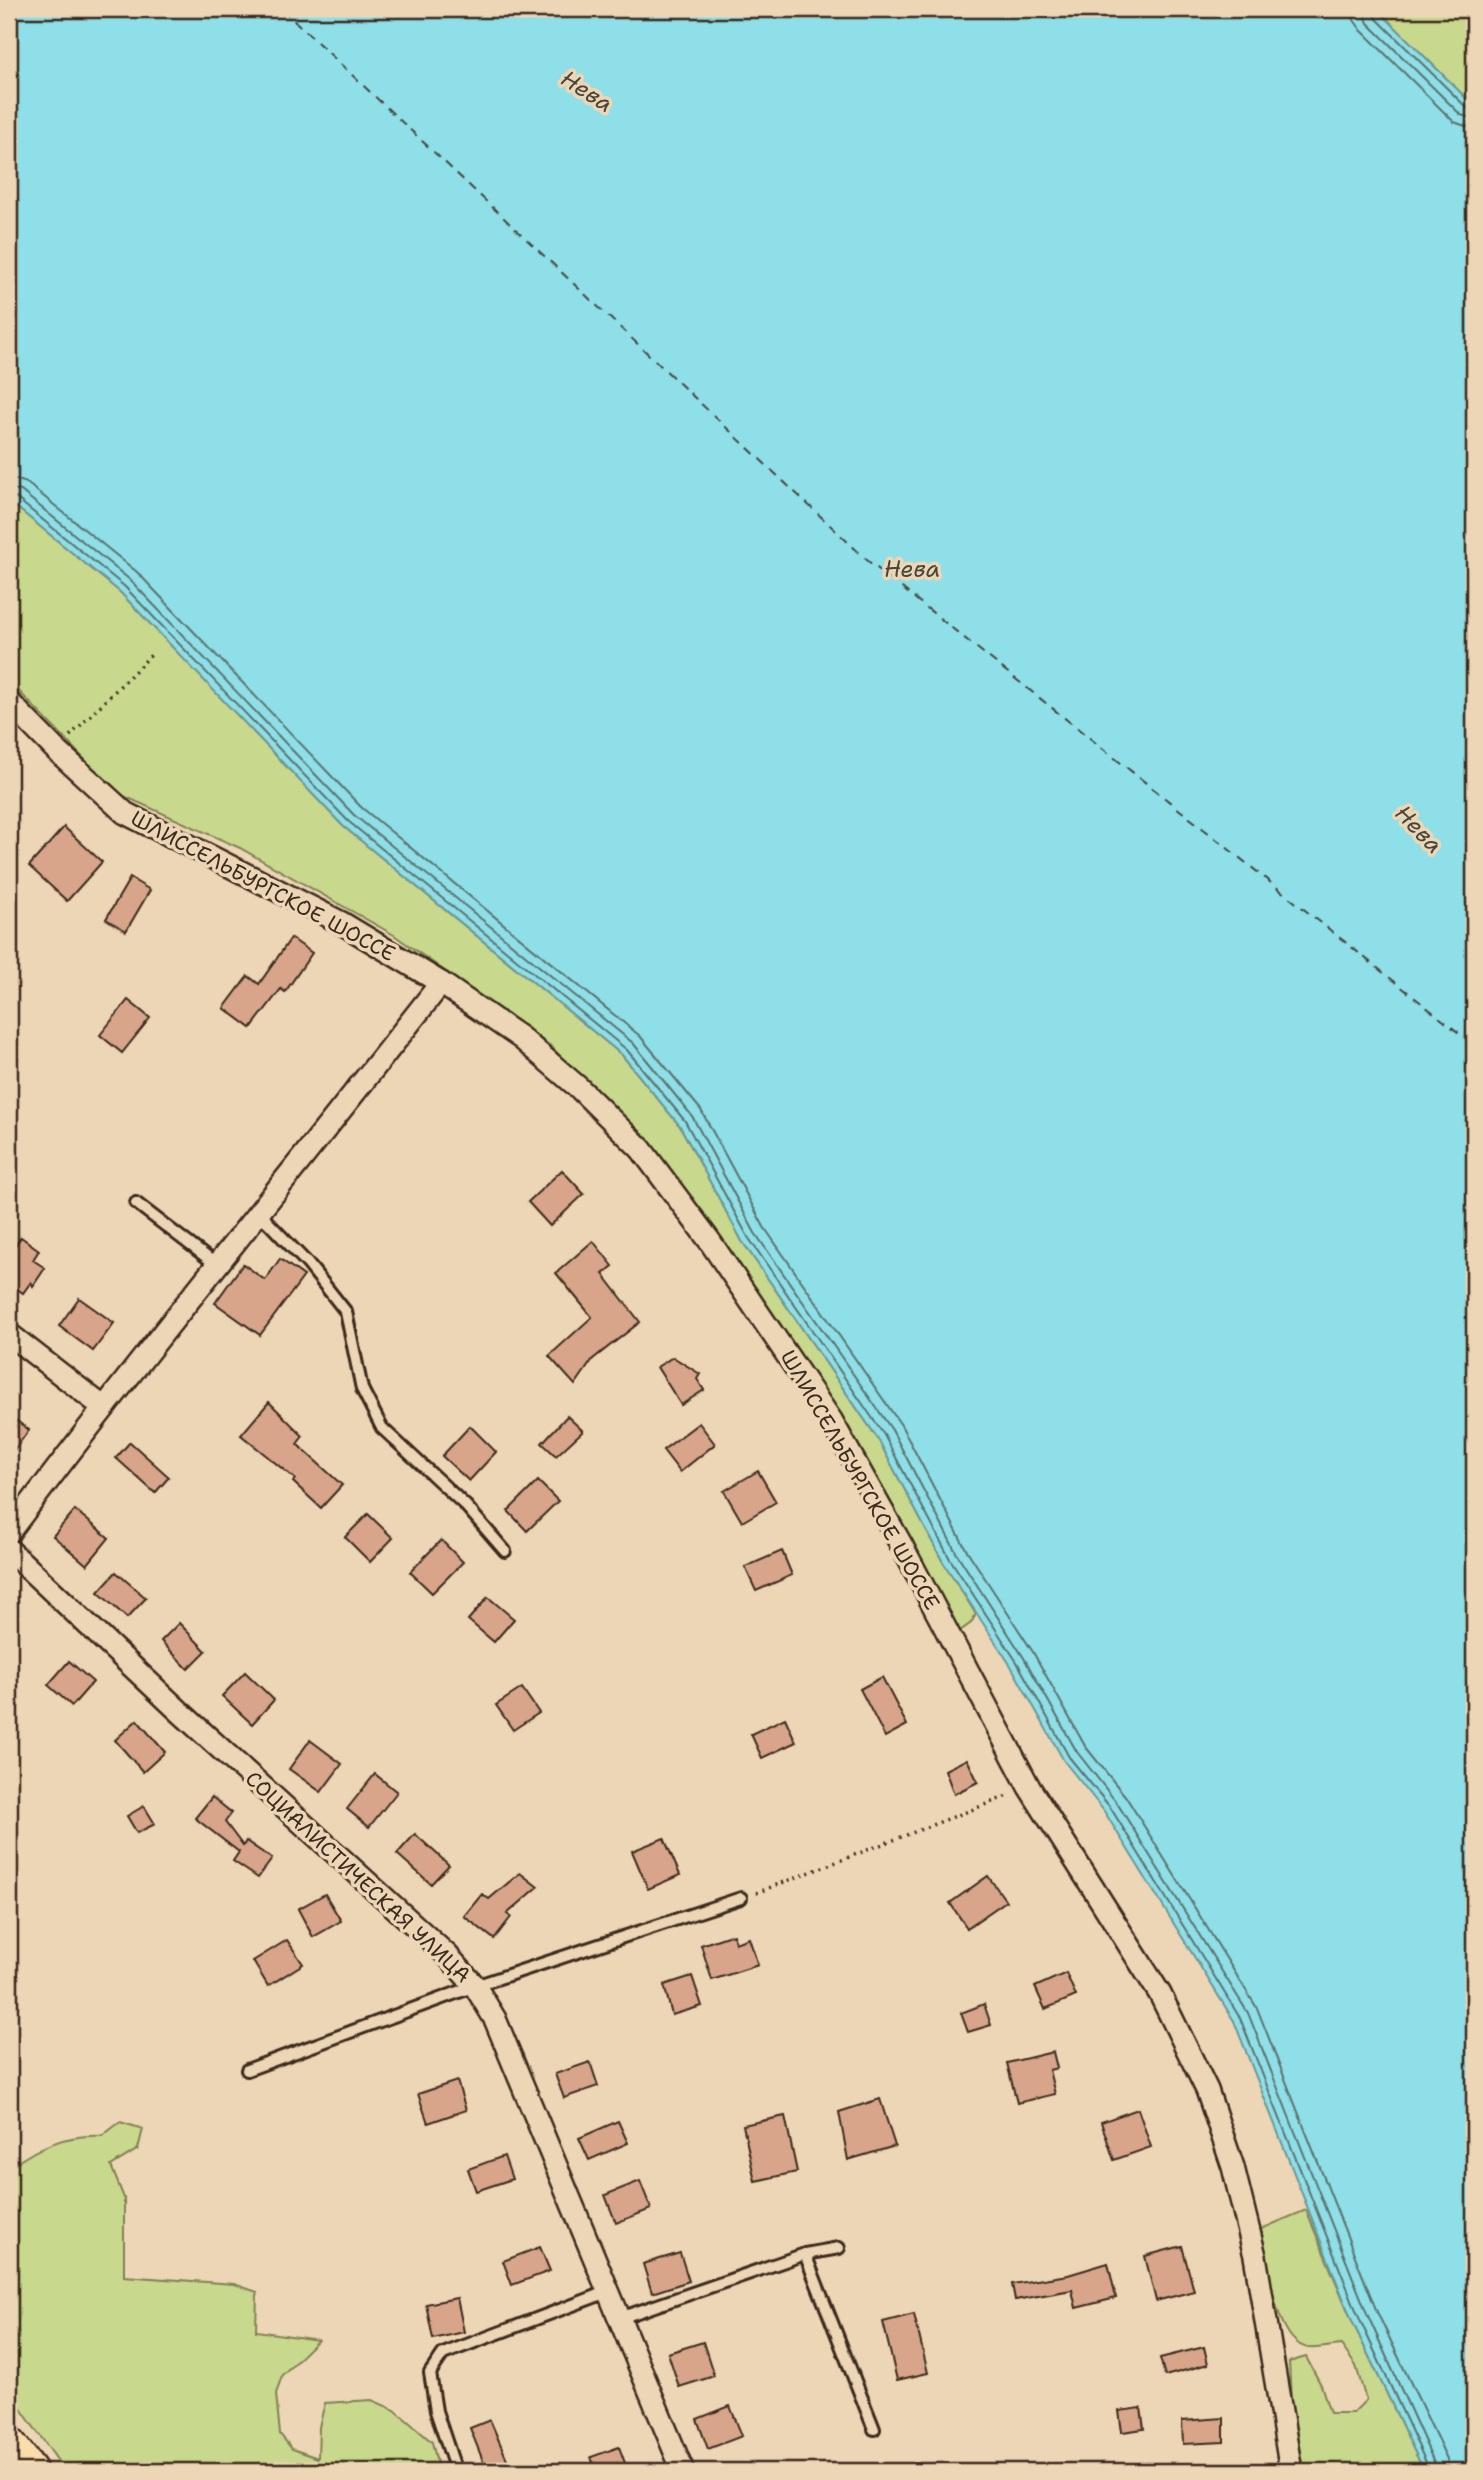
<svg xmlns="http://www.w3.org/2000/svg" width="1483" height="2480" viewBox="0 0 1483 2480" font-family="'Shantell Sans',sans-serif">
	<rect width="100%" height="100%" fill="#ecd6b5"/>
	<filter id="ink" filterUnits="userSpaceOnUse"><feTurbulence type="fractalNoise" baseFrequency=".0143" numOctaves="2"/><feDisplacementMap in="SourceGraphic" scale="14" xChannelSelector="R" yChannelSelector="G"/><feConvolveMatrix kernelMatrix="1 2 1 2 8 2 1 2 1" color-interpolation-filters="sRGB"/></filter>
	<g filter="url(#ink)">
		<g fill="#c8d88c" stroke="#828155" stroke-width="2">
			<polygon points="1377,9 1474,9 1474,106"/>
			<polygon points="9,501 120,592 343,826 622,1055 680,1126 742,1241 878,1439 943,1562 976,1614 971,1623 960,1631 925,1583 732,1252 552,1047 394,935 240,848 117,793 9,681"/>
			<path d="M120 2122 143 2129 138 2149 111 2166 124 2198V2276L234 2284 257 2292 256 2331 318 2340 282 2375 276 2394 280 2434 292 2449 318 2458 319 2427 325 2403 372 2400 395 2410 432 2442 439 2471H65L9 2392V2168C38 2147 65 2134 102 2136Z"/>
			<path d="M1306 2210 1353 2323 1424 2471H1302L1292 2418 1289 2362 1306 2357 1321 2385 1330 2413H1353L1366 2400 1356 2366 1341 2345C1331 2346 1319 2349 1309 2348 1274 2344 1267 2258 1261 2229Z"/>
		</g>
		<polygon fill="#8edfe7" stroke="#6d9797" stroke-width="2" points="9,9 1377,9 1474,106 1474,2471 1424,2471 1353,2323 1234,2021 1104,1811 1064,1761 1011,1666 943,1562 878,1439 742,1241 680,1126 622,1055 343,826 120,592 9,501"/>
		<g fill="none" stroke-linecap="round" stroke-linejoin="round">
			<g stroke="#5c726e" stroke-width="2">
				<polyline points="1353,9 1354,20 1361,30 1454,122 1474,129"/>
				<polyline points="1363,9 1368,23 1461,115 1474,119"/>
				<polyline points="1372,9 1375,17 1467,108 1474,110"/>
				<polyline points="9,477 27,483 137,572 361,807 640,1036 701,1110 764,1227 901,1425 966,1549 1033,1652 1085,1746 1126,1797 1257,2008 1377,2312 1447,2459 1449,2471"/>
				<polyline points="9,488 21,491 130,580 354,815 633,1043 692,1116 755,1233 892,1430 957,1554 1024,1658 1077,1752 1117,1803 1248,2013 1368,2316 1438,2471"/>
				<polyline points="9,497 16,498 124,586 348,821 627,1050 685,1121 748,1237 884,1435 950,1559 1017,1662 1069,1757 1110,1807 1240,2018 1360,2320 1430,2471"/>
			</g>
			<polyline stroke="#47453c" stroke-width="2" stroke-dasharray="9 7" stroke-linecap="butt" points="282,9 868,561 1474,1045"/>
		</g>
		<g fill="#d8a58b" stroke="#3b2a1e" stroke-width="2">
			<polygon points="64,827 102,862 67,901 29,866"/>
			<polygon points="130,878 150,890 126,931 106,919"/>
			<polygon points="291,938 312,953 285,992 281,989 251,1028 224,1008 248,976 259,984"/>
			<polygon points="128,1000 150,1018 122,1053 100,1035"/>
			<polygon points="562,1170 584,1194 550,1226 528,1202"/>
			<polygon points="21,1237 39,1250 33,1260 45,1268 33,1286 31,1282 23,1293 9,1283 9,1255 12,1251 9,1244 14,1247"/>
			<polygon points="593,1241 613,1266 603,1274 640,1322 593,1359 575,1385 549,1356 592,1317 556,1273"/>
			<polygon points="280,1259 304,1276 260,1335 215,1303 243,1264 265,1280"/>
			<polygon points="79,1298 114,1323 93,1351 59,1326"/>
			<polygon points="673,1357 700,1374 697,1379 704,1390 681,1405 657,1367"/>
			<polygon points="269,1402 303,1436 297,1444 342,1485 321,1508 293,1482 295,1479 241,1435"/>
			<polygon points="9,1415 29,1430 9,1457"/>
			<polygon points="567,1416 583,1431 556,1456 542,1443"/>
			<polygon points="699,1423 715,1444 680,1472 663,1450"/>
			<polygon points="470,1426 496,1452 469,1481 442,1456"/>
			<polygon points="130,1442 169,1477 155,1493 116,1458"/>
			<polygon points="758,1471 776,1502 742,1522 724,1491"/>
			<polygon points="538,1481 558,1501 527,1531 508,1511"/>
			<polygon points="75,1510 109,1538 87,1565 53,1536"/>
			<polygon points="368,1514 393,1538 370,1562 345,1537"/>
			<polygon points="441,1540 463,1562 432,1593 410,1572"/>
			<polygon points="782,1551 792,1575 756,1591 745,1567"/>
			<polygon points="116,1572 146,1598 127,1618 98,1592"/>
			<polygon points="488,1597 514,1619 494,1642 468,1620"/>
			<polygon points="179,1623 206,1651 188,1669 161,1641"/>
			<polygon points="69,1661 93,1682 72,1706 48,1685"/>
			<polygon points="245,1672 274,1700 252,1724 222,1696"/>
			<polygon points="882,1677 907,1725 885,1737 860,1689"/>
			<polygon points="522,1688 539,1713 513,1730 496,1705"/>
			<polygon points="785,1718 796,1742 762,1758 751,1734"/>
			<polygon points="137,1720 165,1752 143,1772 115,1740"/>
			<polygon points="310,1740 342,1764 321,1792 289,1769"/>
			<polygon points="967,1759 978,1782 954,1794 945,1770"/>
			<polygon points="375,1774 397,1792 369,1827 347,1809"/>
			<polygon points="212,1797 232,1813 225,1822 243,1846 246,1841 272,1859 258,1878 233,1861 239,1852 195,1818"/>
			<polygon points="144,1806 155,1824 137,1833 127,1816"/>
			<polygon points="415,1834 449,1865 431,1884 397,1854"/>
			<polygon points="664,1838 680,1875 648,1889 632,1851"/>
			<polygon points="520,1873 538,1887 507,1914 511,1917 494,1939 464,1916 482,1894 489,1899"/>
			<polygon points="988,1876 1006,1901 967,1928 950,1903"/>
			<polygon points="325,1894 341,1921 313,1937 298,1909"/>
			<polygon points="733,1934 735,1943 749,1938 758,1965 712,1980 701,1945"/>
			<polygon points="287,1940 303,1964 268,1986 253,1961"/>
			<polygon points="1066,1973 1076,1996 1045,2009 1035,1987"/>
			<polygon points="692,1976 702,2006 672,2015 664,1985"/>
			<polygon points="984,2004 991,2025 968,2032 961,2013"/>
			<polygon points="1053,2052 1057,2068 1049,2070 1055,2094 1017,2103 1007,2063"/>
			<polygon points="590,2062 598,2086 564,2098 555,2074"/>
			<polygon points="457,2081 466,2110 428,2123 418,2094"/>
			<polygon points="880,2099 895,2146 848,2160 839,2112"/>
			<polygon points="1138,2109 1151,2147 1114,2160 1101,2122"/>
			<polygon points="785,2116 797,2172 755,2181 743,2125"/>
			<polygon points="618,2121 628,2143 589,2160 579,2138"/>
			<polygon points="504,2156 512,2179 476,2191 468,2169"/>
			<polygon points="640,2181 651,2209 616,2223 605,2195"/>
			<polygon points="1182,2246 1194,2291 1156,2301 1145,2256"/>
			<polygon points="540,2247 550,2271 512,2285 503,2261"/>
			<polygon points="680,2253 689,2281 652,2293 643,2264"/>
			<polygon points="1108,2263 1116,2298 1076,2308 1072,2290 1015,2300 1012,2284 1068,2275"/>
			<polygon points="457,2298 464,2332 433,2339 426,2304"/>
			<polygon points="914,2314 928,2373 897,2380 883,2322"/>
			<polygon points="703,2342 714,2376 679,2387 668,2353"/>
			<polygon points="1204,2347 1208,2364 1165,2376 1160,2358"/>
			<polygon points="730,2406 742,2436 708,2449 697,2419"/>
			<polygon points="1141,2408 1144,2429 1122,2432 1119,2411"/>
			<polygon points="1224,2418 1224,2442 1183,2444 1182,2421"/>
			<polygon points="490,2420 512,2471 487,2471 470,2428"/>
			<polygon points="619,2447 628,2471 596,2471 591,2457"/>
		</g>
		<g fill="none" stroke-linecap="round" stroke-linejoin="round">
			<defs>
				<g id="lane">
					<polyline points="136,1203 218,1266"/>
					<polyline points="260,1214 308,1264 346,1312 362,1389 382,1428 466,1506 505,1551"/>
					<polyline points="247,2070 475,1986 741,1898"/>
					<polyline points="805,2254 874,2429"/>
					<polyline points="620,2318 805,2254 839,2248"/>
					<polyline points="456,2471 436,2411 430,2373 443,2354 610,2291"/>
				</g>
				<g id="street">
					<polyline points="9,702 56,750 125,813 340,922 441,983 521,1038 579,1088 641,1149 709,1240 831,1420 902,1546 1029,1787 1160,1994 1207,2090 1233,2167 1255,2256 1291,2471"/>
					<polyline points="9,1334 103,1407"/>
					<path d="M9 1532C149 1346 297 1167 441 983"/>
					<polyline points="9,1550 178,1710 447,1955 475,1986 495,2019 683,2471"/>
				</g>
				<polyline id="primary" points="9,2444 30,2471"/>
			</defs>
			<use href="#lane" stroke="#3b2a1e" stroke-width="16"/>
			<use href="#street" stroke="#3b2a1e" stroke-width="26"/>
			<use href="#primary" stroke="#3b2a1e" stroke-width="38"/>
			<g stroke="#3b2a1e" stroke-width="3.5" stroke-dasharray="2 5" stroke-linecap="butt">
				<polyline points="70,736 152,654"/>
				<polyline points="756,1893 1010,1795"/>
			</g>
			<use href="#lane" stroke="#ecd6b5" stroke-width="10"/>
			<use href="#street" stroke="#ecd6b5" stroke-width="21"/>
			<use href="#primary" stroke="#fbddab" stroke-width="33"/>
		</g>
	</g>
	<g text-anchor="middle" dominant-baseline="central" stroke-width="7" stroke-linejoin="round" paint-order="stroke">
		<g font-size="21" fill="#3b2a1e" stroke="#ecd6b5">
			<text transform="translate(263 886) rotate(28)">ШЛИССЕЛЬБУРГСКОЕ ШОССЕ</text>
			<text transform="translate(860 1480) rotate(60)">ШЛИССЕЛЬБУРГСКОЕ ШОССЕ</text>
			<text transform="translate(358 1877) rotate(43)">СОЦИАЛИСТИЧЕСКАЯ УЛИЦА</text>
		</g>
		<g font-size="23" font-style="italic" fill="#47453c" stroke="#ecd6b5">
			<text transform="translate(587 91) rotate(33)">Нева</text>
			<text x="912" y="569">Нева</text>
			<text transform="translate(1419 829) rotate(46)">Нева</text>
		</g>
	</g>
	<rect width="1483" height="2480" fill="none" stroke="#ecd6b5" stroke-width="35"/>
	<rect x="18" y="18" width="1448" height="2445" fill="none" stroke="#3b2a1e" stroke-width="2.5" filter="url(#ink)"/>
</svg>
